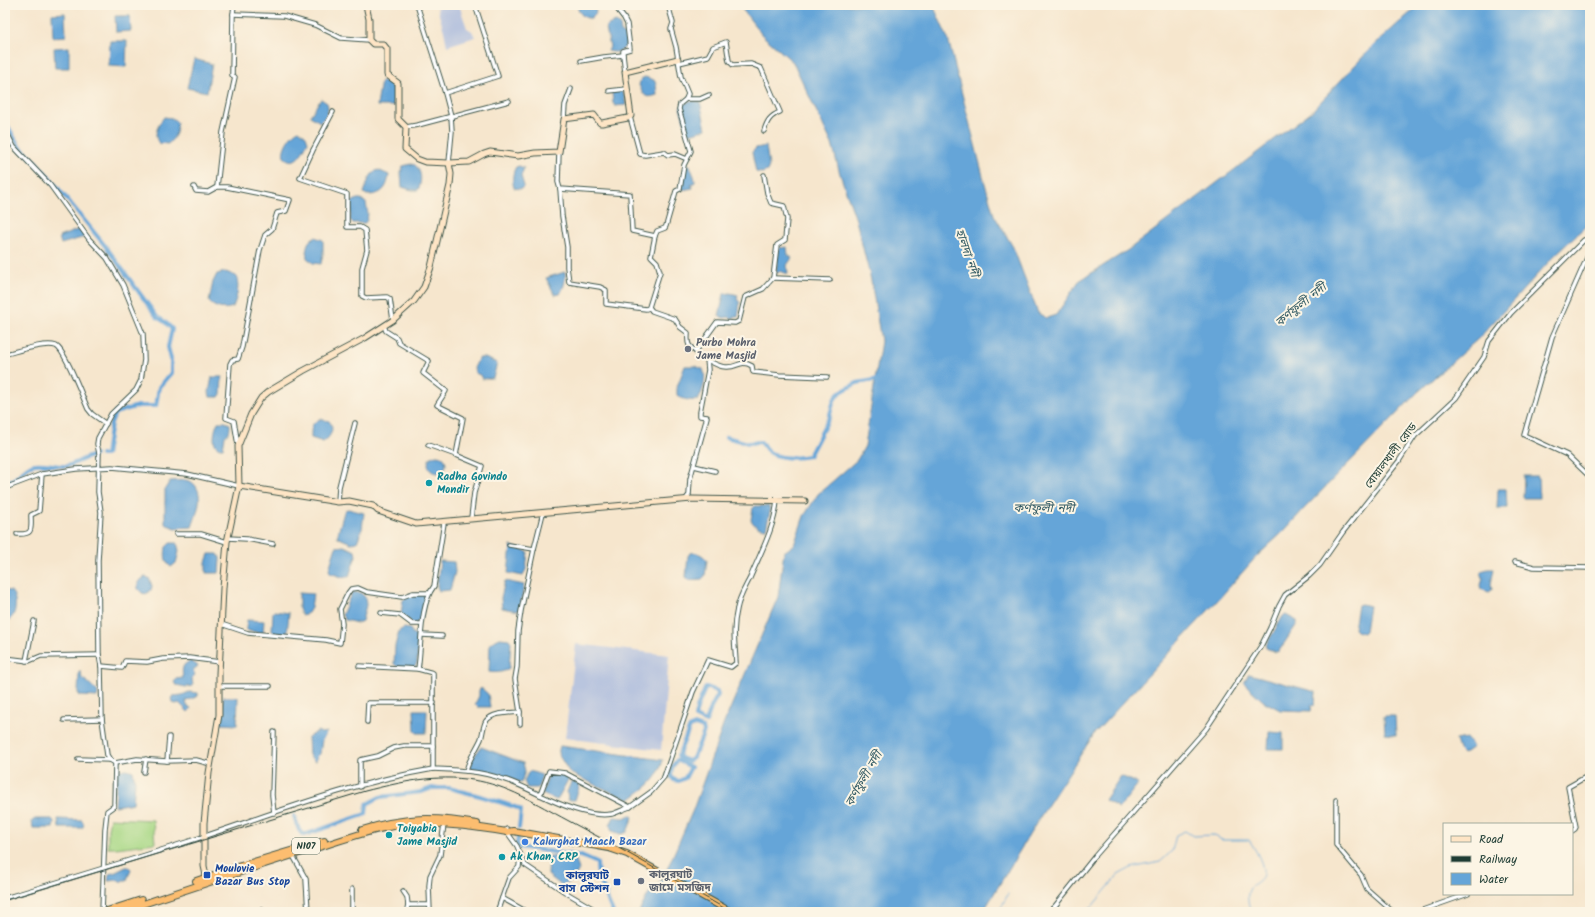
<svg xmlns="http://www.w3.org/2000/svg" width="1595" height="917" viewBox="0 0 1595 917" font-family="Kalam,'Noto Sans Bengali',sans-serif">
	<rect width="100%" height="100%" fill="#fcf5e5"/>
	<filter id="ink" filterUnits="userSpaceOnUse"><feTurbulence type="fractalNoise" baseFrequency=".025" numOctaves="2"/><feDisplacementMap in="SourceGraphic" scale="8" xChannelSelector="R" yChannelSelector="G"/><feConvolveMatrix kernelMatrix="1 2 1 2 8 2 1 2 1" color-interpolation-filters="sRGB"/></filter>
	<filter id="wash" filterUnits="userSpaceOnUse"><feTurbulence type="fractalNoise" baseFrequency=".012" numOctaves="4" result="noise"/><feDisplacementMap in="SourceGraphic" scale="16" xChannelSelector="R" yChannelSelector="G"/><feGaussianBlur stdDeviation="0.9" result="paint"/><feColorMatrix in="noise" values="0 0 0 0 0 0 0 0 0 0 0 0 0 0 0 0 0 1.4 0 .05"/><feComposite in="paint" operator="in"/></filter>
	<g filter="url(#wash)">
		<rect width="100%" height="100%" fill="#f6e6cd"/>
		<g fill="#b9c5de">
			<polygon points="445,5 459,5 467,28 472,31 475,37 447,46 444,31 437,8"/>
			<polygon points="576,644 669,655 661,750 565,738"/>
		</g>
		<polygon fill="#a9d886" stroke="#648a5d" points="110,818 153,820 155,843 116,848 108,848 108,829"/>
		<g fill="#65a5d8" stroke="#427186">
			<path d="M577 5H595L596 13 591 18C583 19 578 12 577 5Z"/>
			<polygon points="739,5 933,5 948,39 984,180 994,215 1013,247 1038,313 1046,318 1056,315 1079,281 1128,250 1312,111 1374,45 1419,5 1590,5 1590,222 1556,254 1479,338 1418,392 1302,511 1284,531 1256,557 1217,601 1094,734 1040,817 983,912 639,912 649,893 658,885 665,874 693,810 724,723 778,597 784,552 794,545 804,516 818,494 857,460 865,446 881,341 871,280 856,220 840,174 832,144 793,62 762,35"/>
			<polygon points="65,13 66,36 53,37 52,14"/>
			<polygon points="115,16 130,16 131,31 116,32"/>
			<path d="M616 22 620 25 621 32 624 34C624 37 626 40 626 43 624 53 615 53 608 51L610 47 606 28 608 25Z"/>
			<polygon points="110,41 127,41 126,67 109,66"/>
			<polygon points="69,47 69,68 55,68 54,48"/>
			<polygon points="194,59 212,64 207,92 187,88"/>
			<path d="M645 77 654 80 656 84 657 95C645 99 644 96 639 85L641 79Z"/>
			<path d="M381 81 390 82C396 89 394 97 393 106H377Z"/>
			<polygon points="620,90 624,95 626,105 615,106 613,103 612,92"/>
			<path d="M321 99 327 103C330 111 326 117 320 122L310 116Z"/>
			<path d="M695 101 700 102 706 129 690 134 687 132 680 108C683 102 689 102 695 101Z"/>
			<path d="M164 117 172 118 177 122C178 131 175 138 168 144L159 143C152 135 159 124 164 117Z"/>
			<path d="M299 130 306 136 308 142C303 151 296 168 284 157 281 149 291 133 299 130Z"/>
			<polygon points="766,146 769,166 767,171 762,173 756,172 752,152 756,148"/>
			<path d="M411 164 415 165C422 171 422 182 418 190H412L402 187 401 172 403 166Z"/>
			<path d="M686 165H690C691 171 695 175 695 182L691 185 693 188 682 190V185L683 181 682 178Z"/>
			<path d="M519 166 524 168 521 176 524 186 521 189 514 188C512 181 512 173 516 167Z"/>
			<path d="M378 170 389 175C387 189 382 195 367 195L364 193C367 185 369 173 378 170Z"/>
			<path d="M357 199H361L366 203C367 209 370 217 365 223H353L350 220 352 202Z"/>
			<polygon points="80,229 85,237 61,244 59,237"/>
			<path d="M315 237 323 240V254L321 264 313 263 307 258C306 249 306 241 315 237Z"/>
			<polygon points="787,247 788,255 792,258 787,265 788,274 780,271 778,273 776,272 779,248"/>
			<path d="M226 272 236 276C240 286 237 297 233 307 224 310 216 309 209 302L213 282 217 274Z"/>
			<path d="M565 272C566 280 564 287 560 294L555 295 546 278Z"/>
			<polygon points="730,293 738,295 737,299 740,303 738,317 734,317 732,319 729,317 724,318 719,316 724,294"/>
			<polygon points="479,358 485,358 497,363 493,378 482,379 480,375 475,373 474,368"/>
			<path d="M685 366H695L703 369C707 379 703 391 698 400 690 401 683 400 677 395V387Z"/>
			<polygon points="212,377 222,377 221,394 219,397 210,397 209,392"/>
			<path d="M321 419 329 421C335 428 331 437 323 442L311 438V437C311 428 311 422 321 419Z"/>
			<path d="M218 422H225L230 424C230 429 230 433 225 436L223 448C210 449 214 430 218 422Z"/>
			<circle cx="437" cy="464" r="9"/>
			<polygon points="1524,476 1538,476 1539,498 1523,498"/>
			<path d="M186 480C188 481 193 482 194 484 205 495 196 515 192 527L175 528 165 524V489L170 481Z"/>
			<polygon points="1498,489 1506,489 1507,508 1497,508"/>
			<path d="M755 506H769L770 511 766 529C759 528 755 527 751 520L753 508Z"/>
			<polygon points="348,509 364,513 362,529 357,542 351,543 337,537 344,512 345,510"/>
			<path d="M170 543H177L179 551 176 563 171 567C164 562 165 554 166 547Z"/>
			<polygon points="344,546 355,551 356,556 349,576 342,577 330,573 329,569 336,547"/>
			<polygon points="511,546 528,552 526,569 523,576 508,573"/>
			<path d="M690 553C697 552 702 554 707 560L705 576 702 579 689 580 686 577 688 556Z"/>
			<polygon points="209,554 218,554 220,558 219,573 206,573 206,562"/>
			<polygon points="440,561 454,562 455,572 450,590 439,591 437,586"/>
			<polygon points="1488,569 1494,569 1491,584 1492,590 1489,592 1480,589 1483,578 1481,571"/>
			<polygon points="145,577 149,578 152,586 151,590 146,594 142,593 138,589 138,582"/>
			<polygon points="505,581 524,585 520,609 518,611 502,608 501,598"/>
			<path d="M5 590 11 591C18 598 17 619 6 621Z"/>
			<polygon points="352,592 361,593 365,597 366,605 362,621 357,623 345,620 342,615"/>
			<polygon points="299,593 313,594 311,608 308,613 302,615 299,609"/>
			<polygon points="412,594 426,594 426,595 422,618 417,623 412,623 401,614 403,600"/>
			<polygon points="1361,604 1369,606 1365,631 1363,633 1356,631 1354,629 1358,605"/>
			<polygon points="274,611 289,613 287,634 274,633 272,631 273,612"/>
			<polygon points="1286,615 1297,621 1297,624 1279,651 1276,652 1266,648 1266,645 1283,616"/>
			<polygon points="247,620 264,621 263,633 249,631 246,629"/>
			<polygon points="404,628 410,629 413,634 418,635 417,663 414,667 398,667 394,664 395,646 399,631"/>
			<path d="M500 638 509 639 511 642 509 668C503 673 496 673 489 672L490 643Z"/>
			<path d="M191 661 198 666 193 670 195 675 192 678 193 686 186 687 176 685 174 683 176 679 183 678C182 670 181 664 191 661Z"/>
			<path d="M79 672H81L82 679C88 681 92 687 98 692L97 697 80 696 78 693Z"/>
			<polygon points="1249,674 1316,692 1315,705 1312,705 1311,711 1280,710 1263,701 1244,683"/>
			<polygon points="481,688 488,694 490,707 478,707 475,704 479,696 479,690"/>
			<polygon points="189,692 198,693 198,696 186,701 187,706 191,708 188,712 179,703 176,704 173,703 171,698 173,696 182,695"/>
			<polygon points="223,697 238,697 237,725 221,724"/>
			<polygon points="414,710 427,710 426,733 417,733 415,731"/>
			<polygon points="1384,716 1395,716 1396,735 1385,734"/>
			<polygon points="318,731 321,733 327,732 322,740 320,754 317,757 316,761 314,761 309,755 308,737"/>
			<polygon points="1269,732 1283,733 1283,749 1268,749"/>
			<polygon points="1466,738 1473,747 1463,754 1459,750 1456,740"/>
			<path d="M560 746 663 760C657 782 646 787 629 800L570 773 558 754Z"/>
			<polygon points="481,747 523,763 525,771 521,783 501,775 470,769 473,758"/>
			<polygon points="127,769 133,771 135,782 133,803 115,806 117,770"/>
			<polygon points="529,771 542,775 538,788 527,788 524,781"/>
			<polygon points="558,774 569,778 557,800 542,794 549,775"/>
			<polygon points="1121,776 1138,784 1119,808 1105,800"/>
			<polygon points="571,782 580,784 575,800 568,800 567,792"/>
			<polygon points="630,815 633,817 627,832 621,834 612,831 610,825 614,817 624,818"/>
			<polygon points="35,819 52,819 54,821 53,828 33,828 32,821"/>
			<polygon points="58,819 82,820 84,825 82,828 59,828"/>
			<polygon points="549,856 576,860 579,870 571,881 562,886 548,875"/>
			<polygon points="126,867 129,867 131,869 127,880 123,880 121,882 119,880 108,881 109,874 116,872"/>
		</g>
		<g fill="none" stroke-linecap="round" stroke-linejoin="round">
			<g stroke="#65a5d8" stroke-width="1">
				<polyline points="999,912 1008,894"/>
				<path d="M1086 912 1090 909 1118 875 1131 868 1160 862 1172 851 1176 835 1185 831 1193 836 1213 835 1222 840H1249C1254 847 1267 868 1262 877 1259 882 1251 885 1249 890 1246 897 1249 906 1251 912"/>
			</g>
			<g stroke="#65a5d8" stroke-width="4">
				<polyline points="5,121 19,146 34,160 49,177 106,247 157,317 165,322 172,329 168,347 171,359 171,373 159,387 156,406 138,406 115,413 111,423 106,455 101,455"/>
				<path d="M726 437 748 443 761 442C763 445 765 448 767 450 776 460 798 458 809 456L829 418 834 400 839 393 857 383 880 379"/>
				<path d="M5 481C15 483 22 469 31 465 42 461 54 467 66 466 76 464 85 457 95 455"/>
				<polygon points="706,687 717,691 718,695 712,705 706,722 695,717 698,705"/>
				<polygon points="695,725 703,728 704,732 693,758 689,761 682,759 678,756 690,727"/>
				<polygon points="677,760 691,767 685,778 679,781 674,780 671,776 672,767"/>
				<polyline points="294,816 299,830 302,834 307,834 366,814 367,804 380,797 421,792 432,788 449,788 484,797 515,807 521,810 519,828"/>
				<path d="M518 836 517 844 519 847 581 856 597 863C597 880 601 880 606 894 608 900 609 906 613 912"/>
			</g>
		</g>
	</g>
	<g filter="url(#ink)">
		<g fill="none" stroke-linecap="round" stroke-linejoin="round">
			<defs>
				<g id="street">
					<polyline points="417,5 445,93"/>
					<polyline points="614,5 624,18 627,24 630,49 623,51 623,55"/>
					<polyline points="233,14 284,16 315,25 341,38 369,40"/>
					<polyline points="581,61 604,57 623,55 625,72"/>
					<path d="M679 63 708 56 713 47 726 42 729 61 733 65 751 64 761 68 780 112C770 116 767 121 764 131"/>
					<polyline points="609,91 627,89"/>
					<polyline points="686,99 700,99 709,95"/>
					<polyline points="333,112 313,150 300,178 347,194 347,227 360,227 365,230 367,250 362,268 362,296 366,298 387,297 390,299 393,320"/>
					<polyline points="630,117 640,154 645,155 664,152 668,155 675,154 687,159"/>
					<polyline points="564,119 565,105 571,89"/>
					<polyline points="406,127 418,125 509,101"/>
					<polyline points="5,129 14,147 50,185 89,239 107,258 123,285 143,334 144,360 141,380 136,390 111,414 98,438 97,444 99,453 98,492 101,512 98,560 99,655 101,666 102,719 107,755 110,760 115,763 137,759 167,761 196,760 211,764"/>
					<path d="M559 152 558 182 560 189 630 194 632 231 655 236 651 256 657 262 660 272 649 307 652 311 675 319 680 327 688 333C688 338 687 341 689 345 695 353 716 367 726 367 738 368 740 359 752 366L753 372 779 375 827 377"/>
					<polyline points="449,163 452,131 451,116 445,93 498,76 475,5"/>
					<polyline points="194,187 196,191 208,192 217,187 227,187 290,200 286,211 277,213 272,229 265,235 260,250 242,347 238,359 232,360 230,364 226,418 234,421 238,445"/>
					<polyline points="217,187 223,132 235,77 232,75 233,14 234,5"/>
					<polyline points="560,189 562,216 567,247 567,267 569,282 600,287 606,290 606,304 646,309 649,308"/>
					<polyline points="655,236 657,231 665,228 666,226 676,191 680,189 684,165 691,151 679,109 680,104 686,99 688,94 681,77 676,47 671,29 673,23 668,5"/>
					<polyline points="1590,251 1552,337 1524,435 1567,455 1590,477"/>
					<polyline points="773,278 830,280"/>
					<polyline points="384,326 386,331 397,338 399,343 429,361 423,373 446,391 437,405 463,418 456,455 428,445"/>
					<polyline points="696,351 717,322 735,323 739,321 745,297 763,289 773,278 777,245 785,240 787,219 784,206 771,203 767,193 764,175"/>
					<path d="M5 353 6 354C18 351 45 342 56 346 65 350 83 398 88 409L92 414 106 424"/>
					<polyline points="456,455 482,466 474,493 471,518"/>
					<polyline points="694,466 715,471"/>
					<polyline points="5,488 42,474 76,469 112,467 187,474 239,486"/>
					<polyline points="685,500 689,495 690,479 707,417 700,416 700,412 708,370 707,359"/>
					<polyline points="338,502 339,487 355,423"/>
					<path d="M444 523 434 586C419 606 422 644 418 669L433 673V769C457 770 480 771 503 779 516 783 528 789 540 795L549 771 565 773 630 807 651 792 664 777 693 692 708 660 731 667 736 663C735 643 732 630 737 609 739 597 745 588 750 578 760 554 775 527 777 500"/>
					<path d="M17 534C34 535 31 529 31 515L39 511 42 474"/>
					<polyline points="176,534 201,534 227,542"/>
					<polyline points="228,538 247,539 273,544"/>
					<polyline points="509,545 534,549"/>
					<polyline points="1515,562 1534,567 1590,568"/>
					<polyline points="381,613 400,615 412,624 421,624"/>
					<polyline points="221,624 248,633 326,640 340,643 342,624 340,609 348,593 351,589 358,588 367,592 402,597 413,593 429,593"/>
					<polyline points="422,635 442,636"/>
					<polyline points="5,658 29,661 41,656 99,655"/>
					<polyline points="26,661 34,621"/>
					<polyline points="101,666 122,668 125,661 147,662 163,659 189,658 220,662"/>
					<polyline points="359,666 418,669"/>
					<polyline points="219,686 270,686"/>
					<polyline points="64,720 102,719"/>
					<polyline points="367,722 368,703 434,703"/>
					<polyline points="520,724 520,712"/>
					<polyline points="274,732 272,795 274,813"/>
					<polyline points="78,759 110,760"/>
					<polyline points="167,761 169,737"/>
					<path d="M466 771C469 759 476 750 481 739 483 733 483 726 486 721 493 712 510 713 520 712L515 679 517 667 518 631 521 611 534 549 543 513"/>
					<polyline points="144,772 146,759"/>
					<polyline points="360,787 360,760 378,756 394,748 404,746 433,746"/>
					<path d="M540 795C559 804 590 818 612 814 618 812 624 809 630 807"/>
					<polyline points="1336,800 1336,845 1361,875 1367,889 1393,912"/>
					<polyline points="507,829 507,832 517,846 525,865 565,892 599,912"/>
					<polyline points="1572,831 1575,829 1576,827 1568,787 1584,778 1590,777"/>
					<polyline points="292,854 306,879 308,912"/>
					<polyline points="352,889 352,912"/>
					<polyline points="403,891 407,897 408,905"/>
					<path d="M5 898C68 879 131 860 193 840 272 814 351 783 433 769"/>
					<polyline points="502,898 527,912"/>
					<polyline points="102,912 105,829 107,811 114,806 115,763"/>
					<polyline points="262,912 262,910"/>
					<polyline points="405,912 407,909 408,905 429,905"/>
					<polyline points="430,912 429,886 430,876 440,855 444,824"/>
					<polyline points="497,912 509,878 519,867 520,855"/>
					<polyline points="1048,912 1055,906 1095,856 1206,729 1261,646 1270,628 1279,606 1285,595 1309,576 1320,565 1343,532 1399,461 1415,436 1456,398 1484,357 1489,341 1511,313 1584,240 1590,239"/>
					<polyline points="1417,912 1468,894"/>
				</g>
				<g id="secondary">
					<polyline points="366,5 369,19 369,40 373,44 383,44 387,49 387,75 398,83 398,119 406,127 405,149 417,159 425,162 449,163 469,162 484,154 490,152 518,156 535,153 559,152 564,119 594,115 600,123 602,123 628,118 631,116 625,72 678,59"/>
					<polyline points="239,486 338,502 349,501 373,506 378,511 416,524 692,499 805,501"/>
					<polyline points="207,880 204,866 204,823 209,773 219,715 219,674 223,588 227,542 239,486 238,446 251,414 261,398 268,392 303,371 365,338 393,320 414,301 424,287 431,267 450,185 451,174 449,163"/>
				</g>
				<g id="highway">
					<path d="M362 830C404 817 433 816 477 824"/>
					<polyline points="196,881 237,867 324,841"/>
					<polyline points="104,912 141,900"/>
					<path d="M119 912C185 890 250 868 316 848 343 840 373 828 401 825 436 821 473 826 507 832L513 831 609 848 627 854 731 912"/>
				</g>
			</defs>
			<use href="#street" stroke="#3f564b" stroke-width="5.5"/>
			<use href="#secondary" stroke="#3f564b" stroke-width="7"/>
			<use href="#highway" stroke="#3f564b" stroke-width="8"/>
			<use href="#street" stroke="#fff" stroke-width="3.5"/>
			<use href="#secondary" stroke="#fee5c5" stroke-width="5"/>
			<use href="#highway" stroke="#fcbd6f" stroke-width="6"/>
			<path stroke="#1f3d34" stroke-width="1" d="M5 900 365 791C401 782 436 774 473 780 507 785 537 804 567 820 623 849 676 881 731 912"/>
		</g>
	</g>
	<g fill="#6b7280" stroke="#fcf5e5" stroke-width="1.5">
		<circle cx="688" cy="349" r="4"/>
		<circle cx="641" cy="881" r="4"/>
	</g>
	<g fill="#0f9aa8" stroke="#fcf5e5" stroke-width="1.5">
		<circle cx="429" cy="483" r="4"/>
		<circle cx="389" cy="835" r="4"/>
		<circle cx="502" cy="857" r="4"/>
	</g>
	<circle fill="#3f7fe0" stroke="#fcf5e5" stroke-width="1.5" cx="525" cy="842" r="4"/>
	<g fill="#1a4fb4" stroke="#fcf5e5" stroke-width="1.5">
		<rect x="203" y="871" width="8" height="8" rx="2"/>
		<rect x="613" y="878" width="8" height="8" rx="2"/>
	</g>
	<g text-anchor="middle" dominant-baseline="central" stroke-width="4" stroke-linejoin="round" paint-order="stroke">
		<rect fill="#fcf5e5" stroke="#617469" stroke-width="1" x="292" y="838" width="28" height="16" rx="3"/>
		<g font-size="10" font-weight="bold" fill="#1f3d34">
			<text x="306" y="846">N107</text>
		</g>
		<g font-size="11" font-weight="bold" fill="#5b616d" stroke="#fcf5e5" text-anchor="start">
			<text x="696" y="343">Purbo Mohra<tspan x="696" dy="13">Jame Masjid</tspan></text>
			<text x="649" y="875">কালুরঘাট<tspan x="649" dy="13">জামে মসজিদ</tspan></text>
		</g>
		<g font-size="11" fill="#1f3d34" stroke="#fcf5e5">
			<text transform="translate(1391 456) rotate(-53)">বোয়ালখালী রোড</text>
		</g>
		<g font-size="11" font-weight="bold" fill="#0d838f" stroke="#fcf5e5" text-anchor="start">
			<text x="437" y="477">Radha Govindo<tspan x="437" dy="13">Mondir</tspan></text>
			<text x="397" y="829">Toiyabia<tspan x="397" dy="13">Jame Masjid</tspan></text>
			<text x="510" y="857">Ak Khan, CRP</text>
		</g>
		<g font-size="11" font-weight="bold" fill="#366cbe" stroke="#fcf5e5" text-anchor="start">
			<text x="533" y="842">Kalurghat Maach Bazar</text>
		</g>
		<g font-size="11" font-weight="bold" fill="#164399" stroke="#fcf5e5" text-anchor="start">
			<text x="215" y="869">Moulovie<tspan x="215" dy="13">Bazar Bus Stop</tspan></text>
			<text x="609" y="876" text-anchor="end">কালুরঘাট<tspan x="609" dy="13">বাস স্টেশন</tspan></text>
		</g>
		<g font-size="12" font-style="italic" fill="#345c65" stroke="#fcf5e5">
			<text transform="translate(967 253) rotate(71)">হালদা নদী</text>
			<text transform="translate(1301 305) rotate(-39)">কর্ণফুলী নদী</text>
			<text x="1044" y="508">কর্ণফুলী নদী</text>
			<text transform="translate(864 779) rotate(-60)">কর্ণফুলী নদী</text>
		</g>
	</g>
	<rect width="1595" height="917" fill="none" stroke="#fcf5e5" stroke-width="20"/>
	<rect x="1443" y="823" width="130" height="72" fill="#fcf5e5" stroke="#a4ab9e"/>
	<rect x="1451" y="836" width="20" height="6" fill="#fee5c5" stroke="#a4ab9e"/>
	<text x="1479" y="843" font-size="12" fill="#1f3d34">Road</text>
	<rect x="1451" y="856" width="20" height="6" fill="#1f3d34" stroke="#a4ab9e"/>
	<text x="1479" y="863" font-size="12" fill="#1f3d34">Railway</text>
	<rect x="1451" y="873" width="20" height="12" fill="#65a5d8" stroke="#a4ab9e"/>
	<text x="1479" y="883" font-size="12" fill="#1f3d34">Water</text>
</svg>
